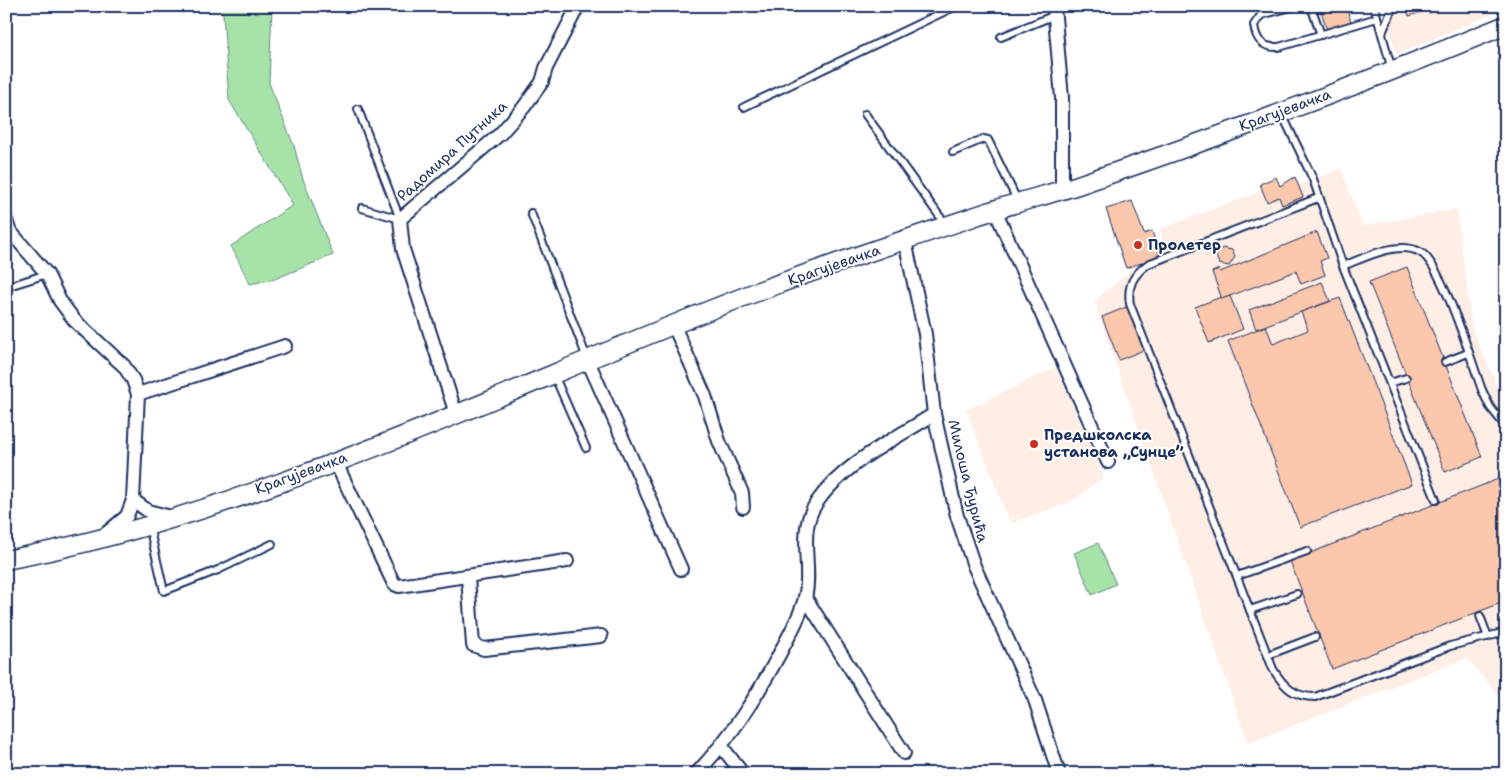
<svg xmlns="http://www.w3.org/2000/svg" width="1512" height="780" viewBox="0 0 1512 780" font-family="'Shantell Sans',sans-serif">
	<rect width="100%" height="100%" fill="#fff"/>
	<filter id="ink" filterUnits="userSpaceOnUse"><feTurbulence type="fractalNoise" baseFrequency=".02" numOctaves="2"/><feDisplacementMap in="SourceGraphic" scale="10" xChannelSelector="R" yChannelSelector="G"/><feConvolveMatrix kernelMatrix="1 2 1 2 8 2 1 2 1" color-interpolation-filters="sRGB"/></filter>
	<g filter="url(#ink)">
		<g fill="#feeee6">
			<polygon points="1396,6 1506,6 1506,8 1397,54 1388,26"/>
			<polygon points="1341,169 1363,226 1457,209 1472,329 1506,405 1506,705 1467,658 1248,743 1094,301 1130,271 1167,254 1160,229 1262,191 1260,184 1276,177 1280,186 1295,177 1298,185"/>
			<polygon points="1056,367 1104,477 1069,503 1010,523 966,410"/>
		</g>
		<g fill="#a7e3a9" stroke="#618984">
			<polygon points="219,6 272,6 269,83 294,146 303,179 333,255 275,279 250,284 231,246 293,205 229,100 223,14"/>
			<polygon points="1098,543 1116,584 1092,595 1074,553"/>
		</g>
		<g fill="#fcc8ad" stroke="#1b2f5e">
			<polygon points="1324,6 1346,6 1351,22 1327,30 1320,8"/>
			<polygon points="1406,6 1423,6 1425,11 1409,16"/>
			<polygon points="1426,6 1448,6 1428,13"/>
			<polygon points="1276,177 1280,186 1295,177 1303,197 1282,205 1279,197 1267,202 1260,184"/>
			<polygon points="1132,201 1144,234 1152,231 1160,257 1126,268 1106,209"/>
			<polygon points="1317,232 1327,258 1320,261 1325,275 1301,284 1296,271 1222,299 1212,272 1219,269 1220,272"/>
			<polygon points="1222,248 1232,250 1235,257 1229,266 1219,264 1216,256"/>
			<polygon points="1407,267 1482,457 1445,472 1369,282"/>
			<polygon points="1322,282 1330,301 1256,329 1249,310"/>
			<polygon points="1230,296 1243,329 1209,343 1195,307 1221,297 1222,299"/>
			<polygon points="1340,298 1412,484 1300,527 1228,341 1266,326 1273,344 1308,330 1301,312"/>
			<polygon points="1129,306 1146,349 1119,360 1102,317"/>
			<polygon points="1506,476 1506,601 1332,669 1290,561"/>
		</g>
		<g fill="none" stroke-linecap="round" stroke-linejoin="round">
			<defs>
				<g id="lane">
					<path d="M1295 6 1261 15 1254 25C1256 41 1263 48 1279 47L1377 18"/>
					<polyline points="1309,6 1313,12 1321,35"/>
					<polyline points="1374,6 1392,70"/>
					<polyline points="1382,33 1393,6"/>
					<polyline points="1001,37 1055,15"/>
					<polyline points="744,107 956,6"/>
					<polyline points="358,109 400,219"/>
					<polyline points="865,114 946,225"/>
					<polyline points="1282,114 1313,179 1343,266 1436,500"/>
					<polyline points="953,152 983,139 988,140 1018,202"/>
					<path d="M1318 198 1148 264C1133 275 1127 286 1130 304L1273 669C1284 687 1294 697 1315 697L1450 646 1506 632"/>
					<polyline points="362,208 400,219"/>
					<polyline points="531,213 587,358"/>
					<path d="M1343 266C1364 258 1397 240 1420 252 1442 263 1472 363 1482 390L1490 407 1506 427"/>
					<polyline points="6,287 47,274"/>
					<polyline points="1445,362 1468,353"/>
					<polyline points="554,375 586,448"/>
					<polyline points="1390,383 1406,378"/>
					<polyline points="149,526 164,591 218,570 272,544"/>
					<polyline points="1237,576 1307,551"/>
					<polyline points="1250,610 1297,594"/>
					<polyline points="1480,616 1488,637"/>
					<polyline points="1268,655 1315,637"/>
				</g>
				<g id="street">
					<polyline points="1054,6 1062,98 1062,190"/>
					<polyline points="995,210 1108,462"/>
					<polyline points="6,220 9,230 47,274 60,301 75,321 124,366 133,380 138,394 133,500 127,516 103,536"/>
					<polyline points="905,241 925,334 934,414 957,516 974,566 1035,700 1059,774"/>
					<polyline points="674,326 705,396 719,441 742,493 743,507"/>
					<polyline points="588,361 681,569"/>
					<polyline points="138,394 285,346"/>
					<polyline points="456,414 403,249 400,219 500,134 524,107 542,82 546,68 578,6"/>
					<polyline points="335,461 394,584 399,586 567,561"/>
					<polyline points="133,500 148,511 171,517"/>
					<polyline points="468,577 473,645 484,649 601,636"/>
					<polyline points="805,597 904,753"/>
					<polyline points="722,747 743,774"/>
					<path d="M696 774C731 737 756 698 780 653 789 635 800 618 805 598 813 566 796 532 817 502 845 462 894 440 934 414"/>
				</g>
				<path id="secondary" d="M6 560C269 510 511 385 759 291 837 262 916 236 994 210 1022 201 1050 194 1078 185 1222 136 1365 83 1506 25"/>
			</defs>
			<use href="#lane" stroke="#1b2f5e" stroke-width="10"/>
			<use href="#street" stroke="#1b2f5e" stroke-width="16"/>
			<use href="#secondary" stroke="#1b2f5e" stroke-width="21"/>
			<use href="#lane" stroke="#fff" stroke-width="6"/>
			<use href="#street" stroke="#fff" stroke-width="12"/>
			<use href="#secondary" stroke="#fff" stroke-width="18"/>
		</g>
	</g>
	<g fill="#c8321e" stroke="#fff" stroke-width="2">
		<circle cx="1138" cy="245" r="5"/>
		<circle cx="1034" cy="444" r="5"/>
	</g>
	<g text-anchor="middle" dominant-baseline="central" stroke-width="4" stroke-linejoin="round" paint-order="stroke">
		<g font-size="15" fill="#1b2f5e" stroke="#fff">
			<text transform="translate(1285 110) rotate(-20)">Крагујевачка</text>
			<text transform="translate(452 151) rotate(-42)">Радомира Путника</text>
			<text transform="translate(834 265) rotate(-19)">Крагујевачка</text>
			<text transform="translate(301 473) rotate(-20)">Крагујевачка</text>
			<text transform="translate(968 481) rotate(76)">Милоша Ђурића</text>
		</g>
		<g font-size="15" font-weight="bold" fill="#1b2f5e" stroke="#fff" text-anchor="start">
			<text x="1148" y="245">Пролетер</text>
			<text x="1044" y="435">Предшколска<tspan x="1044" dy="17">установа „Сунце”</tspan></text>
		</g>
	</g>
	<rect width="1512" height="780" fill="none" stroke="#fff" stroke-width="25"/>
	<rect x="12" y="12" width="1487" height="755" fill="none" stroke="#1b2f5e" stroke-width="2" filter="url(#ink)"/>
</svg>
